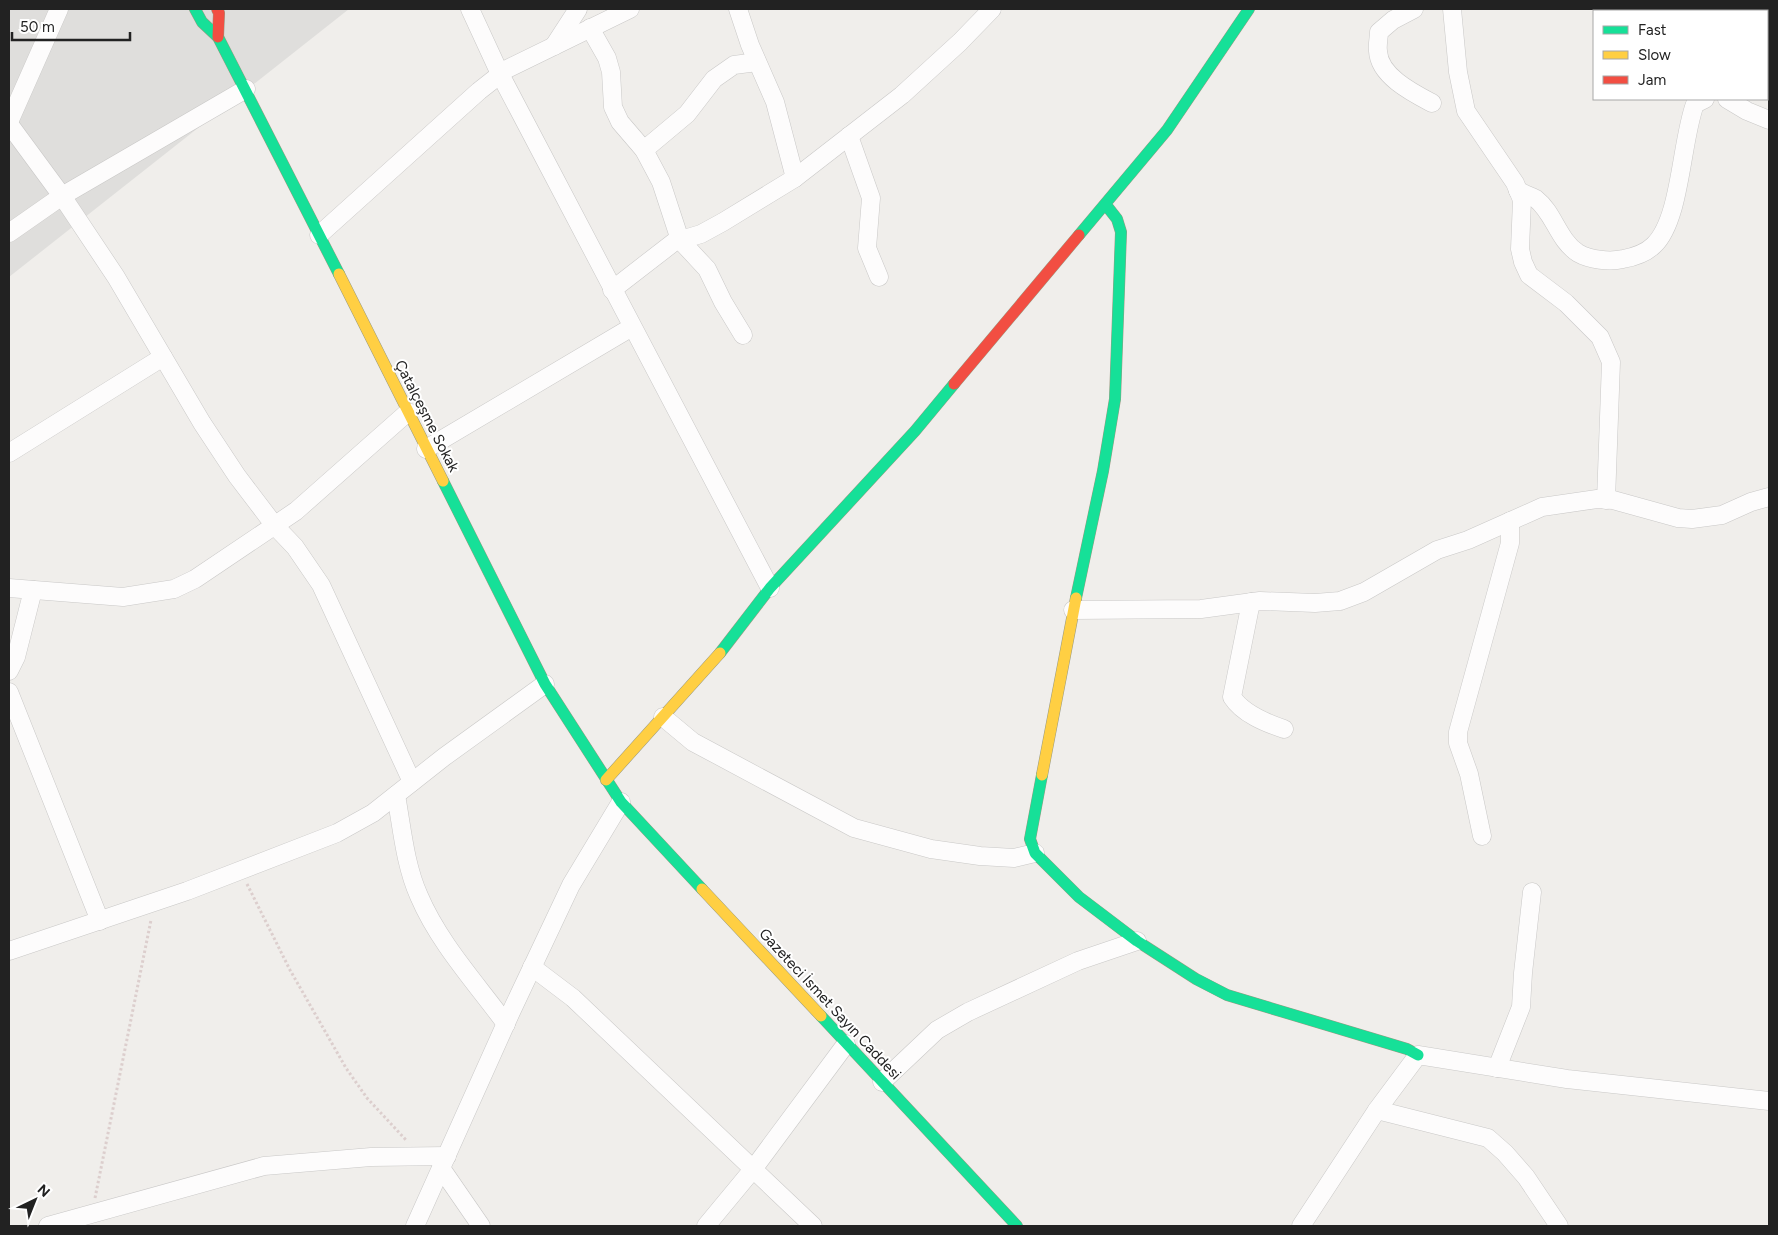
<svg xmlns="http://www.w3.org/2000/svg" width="1778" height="1235" viewBox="0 0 1778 1235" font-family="Figtree,sans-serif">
	<rect width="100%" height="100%" fill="#f0eeeb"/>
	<polygon fill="#dfdedc" points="9,9 349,9 9,277"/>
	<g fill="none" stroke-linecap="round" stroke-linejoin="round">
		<defs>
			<g id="street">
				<polyline points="470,9 500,74 770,588"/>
				<polyline points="738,9 750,45 775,102 795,178"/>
				<path d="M1414 9 1393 20 1379 32C1379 38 1377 45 1378 51 1379 76 1413 93 1432 103"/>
				<polyline points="1452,9 1458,72 1466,111 1515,183 1522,200 1520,249 1523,262 1529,275 1566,303 1600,337 1611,362 1606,500"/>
				<polyline points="590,28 607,58 611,72 613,107 620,122 644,150 661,182 680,240 707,269 723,302 743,335"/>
				<polyline points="554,46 578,9"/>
				<polyline points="1727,99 1747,111 1769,120"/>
				<polyline points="9,122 59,9"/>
				<polyline points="9,124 62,196 116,277 202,423 237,476 275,526 295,547 321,585 412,782"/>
				<polyline points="849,136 871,198 867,248 879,277"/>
				<polyline points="644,150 687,114 714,79 734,65 757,62"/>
				<path d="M1518 191C1524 194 1531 196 1536 199 1554 213 1558 240 1578 253 1590 260 1610 262 1623 259 1634 257 1645 254 1654 245 1681 219 1681 141 1695 104L1705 99"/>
				<polyline points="9,233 62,196 246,89"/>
				<polyline points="319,235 479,91 507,69 630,9"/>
				<polyline points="612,290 674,242 701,234 723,222 795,178 902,95 960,42 992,9"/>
				<polyline points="426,449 632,327"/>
				<polyline points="9,453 163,357"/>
				<polyline points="9,588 123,597 174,589 195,579 296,511 408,412"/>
				<path d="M1251 602 1232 697C1243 714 1266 723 1284 729"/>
				<polyline points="1073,610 1201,609 1260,601 1315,603 1340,601 1364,592 1437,550 1468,540 1542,507 1597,499 1613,500 1678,518 1692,519 1722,515 1751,502 1769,497"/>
				<polyline points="9,671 16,657 33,590"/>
				<polyline points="9,692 100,921"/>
				<polyline points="663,717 693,742 854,828 931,849 980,856 1014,858 1035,853"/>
				<path d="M396 795C402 828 405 865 419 896 439 943 476 983 506 1024"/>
				<polyline points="1482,836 1469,774 1458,743 1458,732 1510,543 1510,521"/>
				<polyline points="9,951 187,891 337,833 373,813 444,757 545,684"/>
				<polyline points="532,967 573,998 813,1226"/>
				<polyline points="1497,1068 1521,1007 1523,973 1532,892"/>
				<polyline points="882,1082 937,1030 968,1012 1078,961 1137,941"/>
				<polyline points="1377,1110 1488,1138 1505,1153 1526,1177 1559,1226"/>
				<polyline points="441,1168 481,1226"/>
				<polyline points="48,1226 264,1166 371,1157 447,1156"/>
				<polyline points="415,1226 511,1012 571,885 621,802"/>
				<polyline points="706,1226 754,1168 846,1044"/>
				<polyline points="1301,1226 1377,1110 1418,1055 1567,1079 1769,1101"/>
			</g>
			<g id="fast">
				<polyline points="195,9 202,22 218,37 339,274"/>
				<polyline points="1079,235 1167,130 1249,9"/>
				<polyline points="443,481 545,684 621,802 702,889"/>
				<polyline points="1076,598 1103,471 1115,399 1121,232 1117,219 1106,205"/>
				<polyline points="720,653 770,588 915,431 954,384"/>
				<polyline points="1042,775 1030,839 1035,853 1079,897 1137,941 1196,979 1227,995 1407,1049 1418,1055"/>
				<polyline points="821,1016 1017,1226"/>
			</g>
			<g id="slow">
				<polyline points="339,274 443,481"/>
				<polyline points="1042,775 1076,598"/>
				<polyline points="606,780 720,653"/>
				<polyline points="702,889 821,1016"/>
			</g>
			<g id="jam">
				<polyline points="217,9 219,13 218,37"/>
				<polyline points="954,384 1079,235"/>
			</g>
		</defs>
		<use href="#street" stroke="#c9c8c7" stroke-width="19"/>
		<use href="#fast" stroke="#999a82" stroke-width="12"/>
		<use href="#slow" stroke="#999a82" stroke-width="12"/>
		<use href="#jam" stroke="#999a82" stroke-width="12"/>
		<g stroke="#dccecd" stroke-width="3" stroke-dasharray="2.5 2.5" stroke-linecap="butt">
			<polyline points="247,884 290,970 346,1068 367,1098 406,1140"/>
			<polyline points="95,1198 151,920"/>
		</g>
		<use href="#street" stroke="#fdfcfc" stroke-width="18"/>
		<use href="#fast" stroke="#16e098" stroke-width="11"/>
		<use href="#slow" stroke="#ffcf43" stroke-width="11"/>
		<use href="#jam" stroke="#f24e42" stroke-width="11"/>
	</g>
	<g text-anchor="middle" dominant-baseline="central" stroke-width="4" stroke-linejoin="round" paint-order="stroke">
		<g font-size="15" fill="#222" stroke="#fff">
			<text transform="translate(427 416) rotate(63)">Çatalçeşme Sokak</text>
			<text transform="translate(830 1004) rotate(47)">Gazeteci İsmet Sayın Caddesi</text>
		</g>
	</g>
	<rect width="1778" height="1235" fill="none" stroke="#222222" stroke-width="20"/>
	<rect x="1593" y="10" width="175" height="90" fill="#ffffff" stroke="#a7a7a7"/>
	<rect x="1603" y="26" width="25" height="8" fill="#16e098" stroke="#a7a7a7"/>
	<text x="1638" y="35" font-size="15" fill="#222222">Fast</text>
	<rect x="1603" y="51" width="25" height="8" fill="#ffcf43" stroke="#a7a7a7"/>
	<text x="1638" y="60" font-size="15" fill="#222222">Slow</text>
	<rect x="1603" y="76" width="25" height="8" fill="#f24e42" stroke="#a7a7a7"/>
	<text x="1638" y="85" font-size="15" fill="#222222">Jam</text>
	<g transform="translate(35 1200) rotate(43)" stroke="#ffffff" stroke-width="4" paint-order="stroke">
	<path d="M0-4L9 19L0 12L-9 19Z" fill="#222222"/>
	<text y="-8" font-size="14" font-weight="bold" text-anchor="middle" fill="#222222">N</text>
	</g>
	<path d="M12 32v8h118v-8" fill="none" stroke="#222222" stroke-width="2.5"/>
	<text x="20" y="32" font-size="15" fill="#222222" stroke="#ffffff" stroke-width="4" paint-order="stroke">50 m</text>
</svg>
